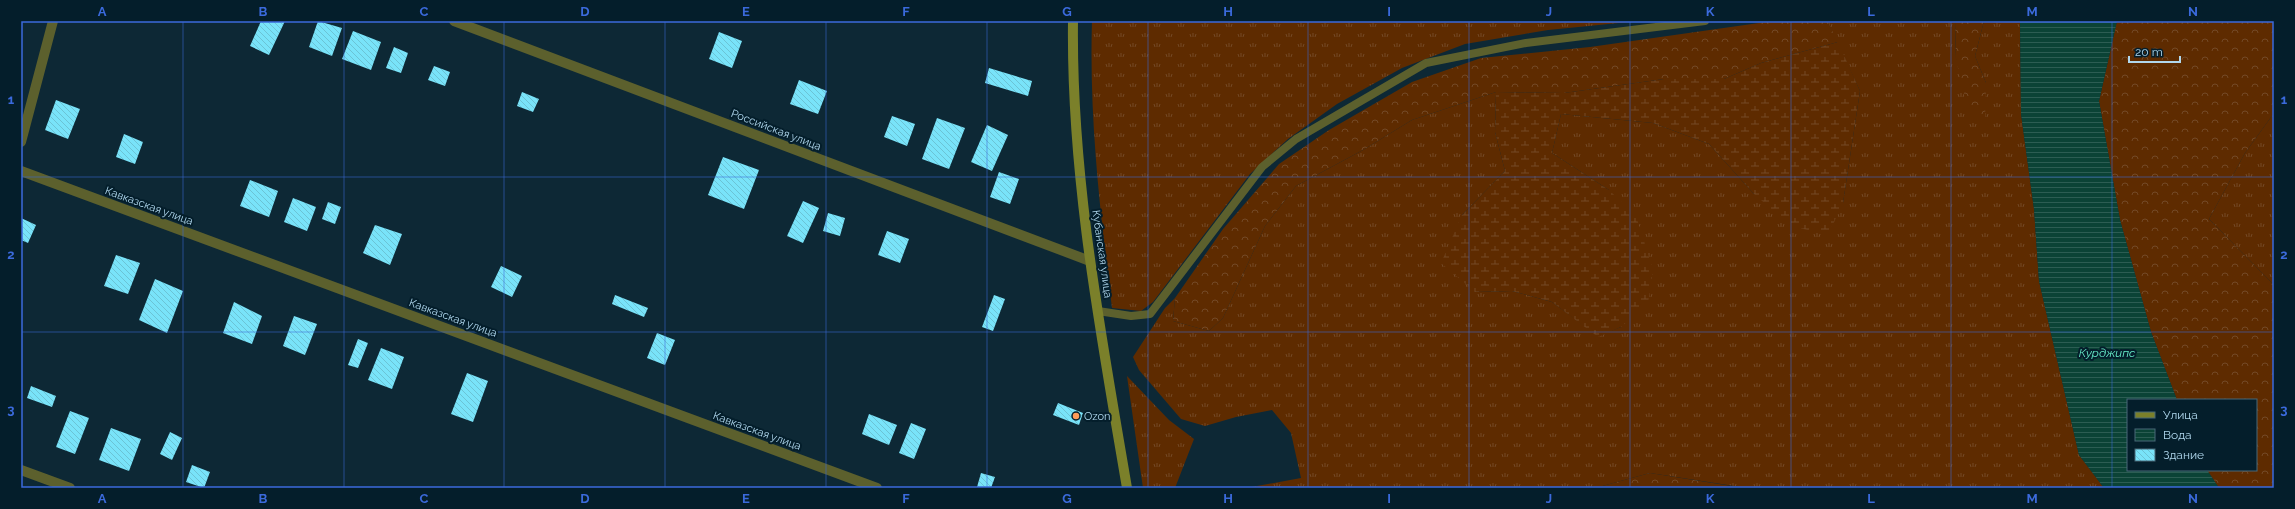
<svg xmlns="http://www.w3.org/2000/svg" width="2295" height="509" viewBox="0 0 2295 509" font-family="Raleway,sans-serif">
	<defs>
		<pattern id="grass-tufts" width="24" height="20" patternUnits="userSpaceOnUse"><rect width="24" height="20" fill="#5e2b00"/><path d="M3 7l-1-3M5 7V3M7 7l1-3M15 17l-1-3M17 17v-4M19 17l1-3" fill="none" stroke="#734926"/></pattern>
		<pattern id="forest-crowns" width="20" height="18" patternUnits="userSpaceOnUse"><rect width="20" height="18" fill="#5e2b00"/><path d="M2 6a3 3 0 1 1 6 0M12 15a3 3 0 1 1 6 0" fill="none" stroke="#734926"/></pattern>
		<pattern id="wetland-marsh" width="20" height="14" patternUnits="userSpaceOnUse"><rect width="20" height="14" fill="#5e2b00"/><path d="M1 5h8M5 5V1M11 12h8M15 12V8" fill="none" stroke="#734926"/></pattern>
		<pattern id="water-rules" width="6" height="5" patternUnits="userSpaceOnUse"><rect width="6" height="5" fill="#0b4336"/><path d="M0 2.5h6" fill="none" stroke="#2c5d53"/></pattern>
		<pattern id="building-back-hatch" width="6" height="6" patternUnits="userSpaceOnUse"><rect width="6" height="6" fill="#79e3f9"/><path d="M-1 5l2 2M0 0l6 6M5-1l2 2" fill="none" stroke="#6bc3d5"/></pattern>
	</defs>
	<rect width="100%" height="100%" fill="#0d2835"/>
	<g fill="url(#grass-tufts)">
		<path d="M1092 21H1639L1548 30 1465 44 1402 68 1337 104 1288 139 1250 174 1153 302 1141 311 1112 308C1100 212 1089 117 1092 21Z"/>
		<polygon points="1827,21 1955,21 1956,59 1986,83 1975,56 1984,21 2020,21 2021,114 2034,209 2039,281 2079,455 2104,488 1747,488 1650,473 1595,488 1246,488 1301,478 1291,433 1272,410 1236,417 1205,426 1181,419 1139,370 1133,357 1165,308 1175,298 1173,321 1209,331 1223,318 1265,226 1296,186 1363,150 1412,120 1496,92 1495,132 1505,171 1462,215 1475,292 1512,291 1552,302 1598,336 1621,327 1609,190 1552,153 1561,114 1653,123 1709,144 1754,194 1843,203 1860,91"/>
		<polygon points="2274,113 2274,285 2209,219 2245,153"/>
		<polygon points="1127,376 1169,420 1194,439 1175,488 1143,488"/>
	</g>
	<g fill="url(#forest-crowns)">
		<polygon points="1773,21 1827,21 1838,42 1761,63 1724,79 1664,79 1564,93 1496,92 1412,120 1363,150 1296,186 1265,226 1223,318 1209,331 1173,321 1175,298 1223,229 1279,164 1329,130 1412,82 1481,58 1590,47"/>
		<polygon points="1955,21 1984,21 1975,56 1986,83 1985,121 1967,107 1956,59"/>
		<polygon points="2117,21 2274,21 2274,113 2245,153 2209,219 2274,285 2274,488 2219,488 2207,470 2256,470 2256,400 2177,400 2151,332 2120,220 2099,101"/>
		<polygon points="1650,473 1744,488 1747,488 1595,488"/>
	</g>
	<polygon fill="url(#wetland-marsh)" points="1838,42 1860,91 1843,203 1828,235 1791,226 1754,194 1709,144 1653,123 1561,114 1552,153 1609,190 1636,216 1653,270 1648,303 1621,327 1598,337 1552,302 1512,291 1475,292 1441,263 1462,215 1505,171 1495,132 1496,92 1564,93 1664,79 1724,79 1761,63"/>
	<polygon fill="url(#water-rules)" points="2020,21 2117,21 2099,101 2120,220 2151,332 2177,400 2128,400 2128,470 2207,470 2219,488 2104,488 2079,455 2039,281 2034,209 2021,114"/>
	<g fill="url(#building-back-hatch)">
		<polygon points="261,21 285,21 269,55 250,46"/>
		<polygon points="318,21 342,28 332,56 309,47"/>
		<polygon points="353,31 381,42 371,70 342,59"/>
		<polygon points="719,32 742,41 732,68 709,59"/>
		<polygon points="394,47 408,53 401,73 386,68"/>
		<polygon points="434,66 450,72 445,86 428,80"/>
		<polygon points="989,68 1032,81 1028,96 985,83"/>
		<polygon points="799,80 827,91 818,114 790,104"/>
		<polygon points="522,92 539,99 533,112 517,106"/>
		<polygon points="56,100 80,109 68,139 45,130"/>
		<polygon points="892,116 915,124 907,146 884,137"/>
		<polygon points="937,118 965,128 949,169 922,159"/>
		<polygon points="987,125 1008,135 992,171 971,162"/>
		<polygon points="124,134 143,142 135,164 116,157"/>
		<polygon points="723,157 759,170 744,209 708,195"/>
		<polygon points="999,172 1019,179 1010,204 990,197"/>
		<polygon points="250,180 278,191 269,217 240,206"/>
		<polygon points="293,198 316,207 307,231 284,222"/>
		<polygon points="803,201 819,208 803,243 787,236"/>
		<polygon points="328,202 341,207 335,224 322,219"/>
		<polygon points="828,213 845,218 840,236 823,231"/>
		<polygon points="21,218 36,225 28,243 21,240"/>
		<polygon points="375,225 402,234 390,265 363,253"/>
		<polygon points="887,231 909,239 900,263 878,255"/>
		<polygon points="116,255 140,263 128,294 104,286"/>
		<polygon points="501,266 522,276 512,297 491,287"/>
		<polygon points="155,279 183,291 167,333 139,320"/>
		<polygon points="615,295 648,308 644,317 612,304"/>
		<polygon points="994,295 1005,299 993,331 982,327"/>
		<polygon points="234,302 262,316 252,344 223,333"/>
		<polygon points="294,316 317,324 305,355 283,346"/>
		<polygon points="657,333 675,340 665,365 647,358"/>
		<polygon points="358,339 368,343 358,368 348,365"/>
		<polygon points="381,348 404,357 392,389 368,380"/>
		<polygon points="467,373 488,381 473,422 451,414"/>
		<polygon points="31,386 56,396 52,407 27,398"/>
		<polygon points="1058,403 1083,413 1079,425 1053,415"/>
		<polygon points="70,411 89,418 75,454 56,447"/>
		<polygon points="869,414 897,425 889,445 862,434"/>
		<polygon points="911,423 926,429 914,459 899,453"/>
		<polygon points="111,428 141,439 129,471 99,460"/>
		<polygon points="170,432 182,438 172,460 160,454"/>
		<polygon points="192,465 210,472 204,488 186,482"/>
		<polygon points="981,473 995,477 991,488 977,487"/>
	</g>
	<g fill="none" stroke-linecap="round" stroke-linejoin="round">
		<polyline stroke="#5c602d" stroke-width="8" points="1098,311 1131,316 1150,314 1262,167 1296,139 1426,63 1526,43 1705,21"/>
		<g stroke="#5c602d" stroke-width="10">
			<polyline points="454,21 1090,261"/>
			<polyline points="21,142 53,21"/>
			<polyline points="21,171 877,488"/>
			<polyline points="21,470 70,488"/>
		</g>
		<path stroke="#7b802a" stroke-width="10" d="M1073 21C1071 178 1101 334 1127 488"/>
	</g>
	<path fill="none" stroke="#3b6adc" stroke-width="1" stroke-opacity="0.55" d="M183 21V488M344 21V488M504 21V488M665 21V488M826 21V488M987 21V488M1148 21V488M1308 21V488M1469 21V488M1630 21V488M1791 21V488M1951 21V488M2112 21V488M21 177H2274M21 332H2274"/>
	<circle fill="#fe9b59" stroke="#041e2b" stroke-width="1.5" cx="1076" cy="416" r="4"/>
	<g text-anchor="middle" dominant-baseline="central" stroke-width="4" stroke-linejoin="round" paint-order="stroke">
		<g font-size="11" fill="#b1d8ee" stroke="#041e2b">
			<text transform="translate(776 130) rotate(21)">Российская улица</text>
			<text transform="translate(149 206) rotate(20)">Кавказская улица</text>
			<text transform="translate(1102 254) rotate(82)">Кубанская улица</text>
			<text transform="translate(453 318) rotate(20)">Кавказская улица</text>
			<text transform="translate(757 431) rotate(20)">Кавказская улица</text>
		</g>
		<g font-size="11" fill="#b1d8ee" stroke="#041e2b" text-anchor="start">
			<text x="1084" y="416">Ozon</text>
		</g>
		<g font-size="12" font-style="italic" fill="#68efcb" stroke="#041e2b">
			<text x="2107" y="353">Курджипс</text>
		</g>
	</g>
	<rect width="2295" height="509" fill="none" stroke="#041e2b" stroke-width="44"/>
	<rect x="2127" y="399" width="130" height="72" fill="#041e2b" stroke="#496879"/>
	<rect x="2135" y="412" width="20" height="6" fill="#7b802a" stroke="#496879"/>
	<text x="2163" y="419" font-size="12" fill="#b1d8ee">Улица</text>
	<rect x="2135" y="429" width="20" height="12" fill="url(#water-rules)" stroke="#496879"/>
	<text x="2163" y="439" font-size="12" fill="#b1d8ee">Вода</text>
	<rect x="2135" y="449" width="20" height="12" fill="url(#building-back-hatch)" stroke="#496879"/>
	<text x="2163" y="459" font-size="12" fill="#b1d8ee">Здание</text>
	<path d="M2129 56v6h51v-6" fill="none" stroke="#b1d8ee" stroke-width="2"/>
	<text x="2135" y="56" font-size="12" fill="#b1d8ee" stroke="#041e2b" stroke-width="3" paint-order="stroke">20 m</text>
	<rect x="22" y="22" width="2251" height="465" fill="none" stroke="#3b6adc" stroke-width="1.5"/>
	<g font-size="13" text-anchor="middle" font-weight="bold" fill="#3b6adc">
		<text x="102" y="16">A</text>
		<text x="263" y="16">B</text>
		<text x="424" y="16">C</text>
		<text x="585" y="16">D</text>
		<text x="746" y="16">E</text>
		<text x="906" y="16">F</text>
		<text x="1067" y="16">G</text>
		<text x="1228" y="16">H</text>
		<text x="1389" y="16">I</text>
		<text x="1549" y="16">J</text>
		<text x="1710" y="16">K</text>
		<text x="1871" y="16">L</text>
		<text x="2032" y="16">M</text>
		<text x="2193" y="16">N</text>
		<text x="11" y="104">1</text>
		<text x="2284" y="104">1</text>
		<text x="11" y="259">2</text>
		<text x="2284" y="259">2</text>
		<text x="11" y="414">3</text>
		<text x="2284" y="414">3</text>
		<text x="102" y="503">A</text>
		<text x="263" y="503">B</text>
		<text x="424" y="503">C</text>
		<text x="585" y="503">D</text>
		<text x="746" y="503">E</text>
		<text x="906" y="503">F</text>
		<text x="1067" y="503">G</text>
		<text x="1228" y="503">H</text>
		<text x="1389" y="503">I</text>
		<text x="1549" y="503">J</text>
		<text x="1710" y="503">K</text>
		<text x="1871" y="503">L</text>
		<text x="2032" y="503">M</text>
		<text x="2193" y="503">N</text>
	</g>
</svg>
